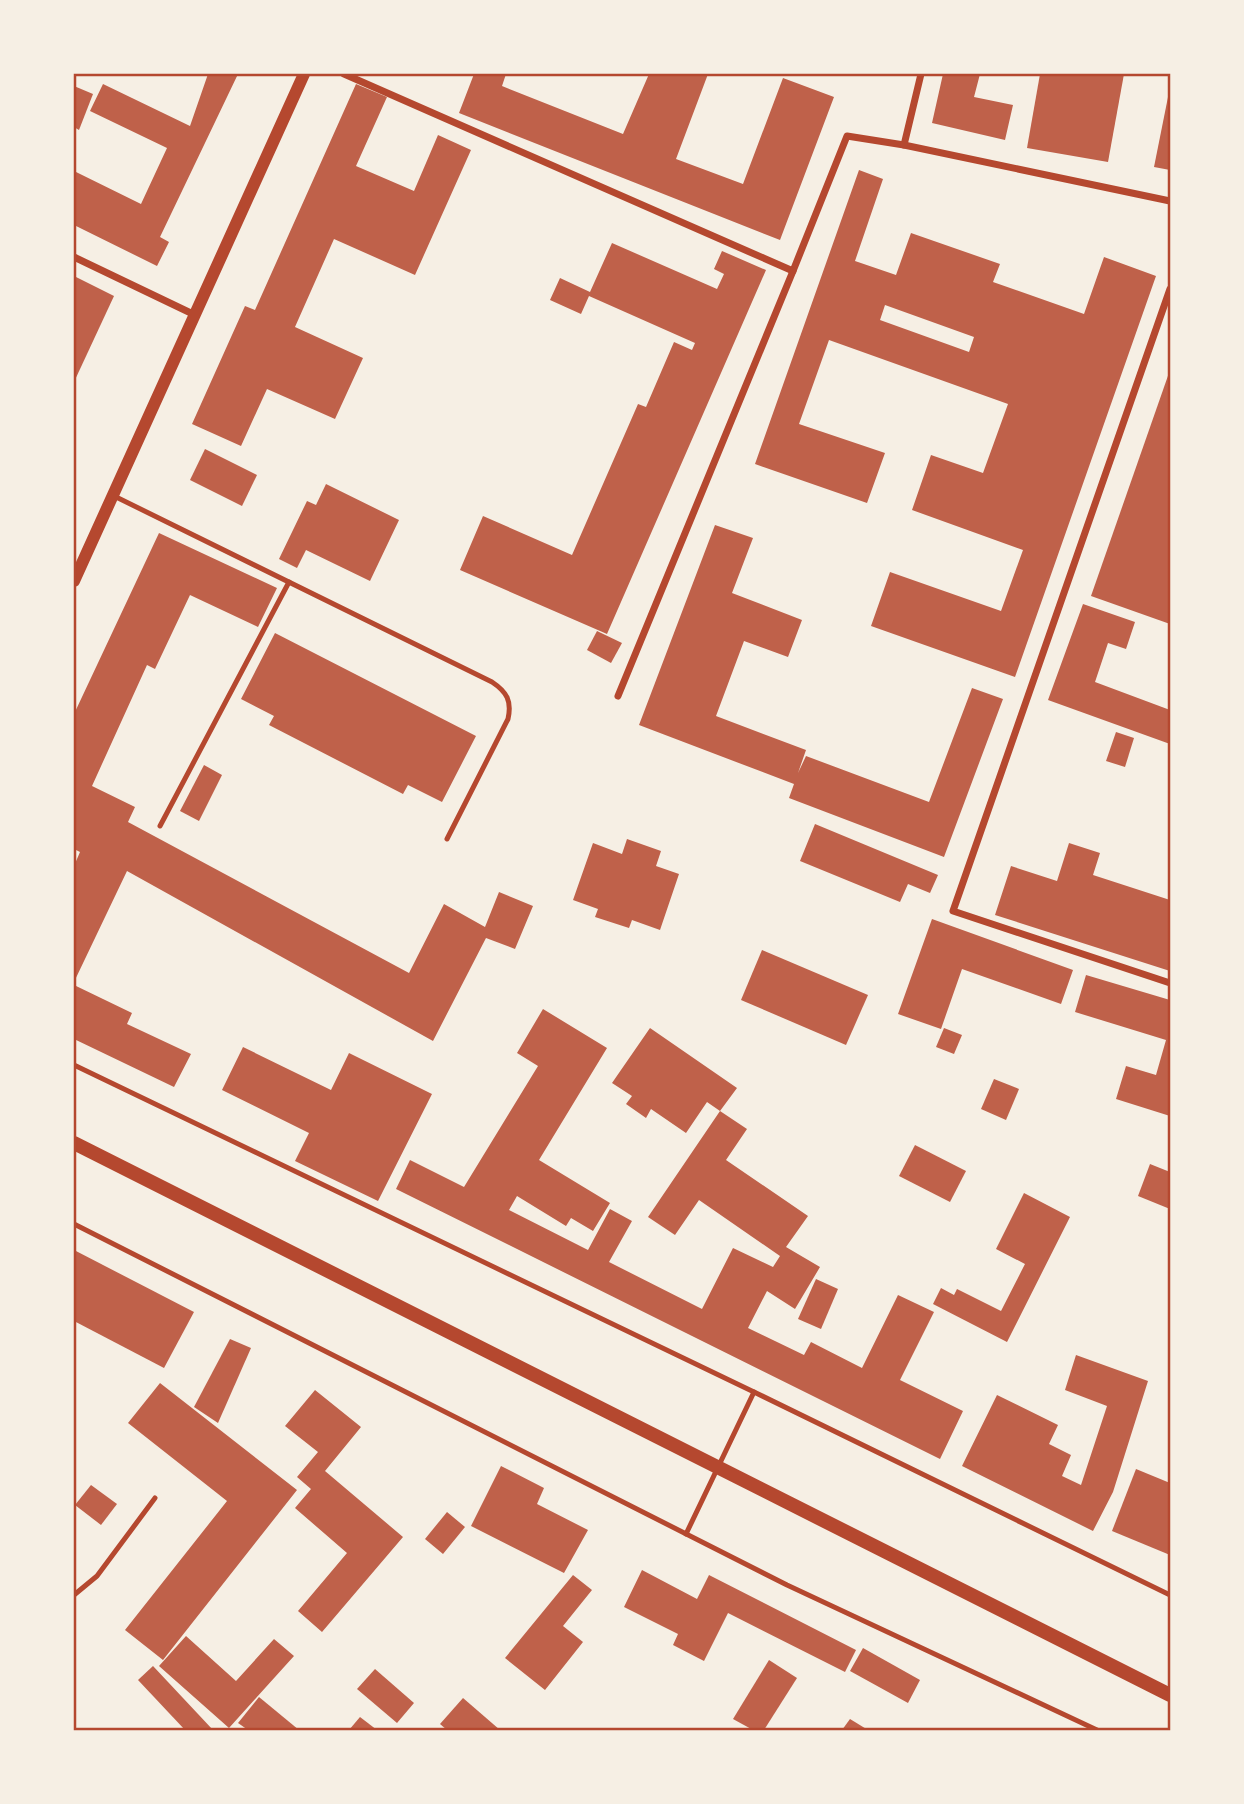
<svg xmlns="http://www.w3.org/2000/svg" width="1244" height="1804" viewBox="0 0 1244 1804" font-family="'Work Sans',sans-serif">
	<rect width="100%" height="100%" fill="#f6efe4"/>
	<g fill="#bf614a" fill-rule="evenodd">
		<polygon points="208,74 238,74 160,237 169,242 157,266 74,225 74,171 141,204 167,148 90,111 103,84 190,126"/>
		<polygon points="474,74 506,74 502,86 623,134 649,74 708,74 676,159 743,184 783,78 834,97 780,240 459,113"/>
		<polygon points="943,74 980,74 974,97 1013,105 1005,140 932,123"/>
		<polygon points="1040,74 1124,74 1108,162 1027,148"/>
		<polygon points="356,84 387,97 356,166 414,191 438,135 471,150 415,275 334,239 295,327 363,358 335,419 267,389 241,446 192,424 245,306 255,310"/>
		<polygon points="74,86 93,94 79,130 74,127"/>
		<polygon points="1169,92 1170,92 1170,170 1154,167"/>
		<path d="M859 170 883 179 855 261 896 275 911 233 1000 264 993 282 1084 314 1104 257 1156 276 1015 677 871 626 890 572 1001 611 1023 550 912 510 931 455 983 473 1008 404 829 340 799 424 885 453 867 503 755 464ZM885 305 974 337 969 352 880 320Z"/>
		<polygon points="612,243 717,289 724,274 714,269 722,251 766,270 607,634 460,570 483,516 572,555 638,404 646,407 674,342 692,350 695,343 589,296 581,314 550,300 560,278 590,292"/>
		<polygon points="74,276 114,296 74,382"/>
		<polygon points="1170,370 1170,624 1091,596"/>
		<polygon points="205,449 257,475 242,506 190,480"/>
		<polygon points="326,484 399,520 370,581 306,550 297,568 279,559 307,501 316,505"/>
		<polygon points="715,525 753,538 732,593 802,620 788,657 744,641 716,716 806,750 798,773 806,756 929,802 972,688 1003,699 944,857 789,798 794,784 639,725"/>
		<polygon points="159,533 277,588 258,627 190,595 155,669 147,665 92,786 135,807 128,822 409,973 444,904 485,927 499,892 533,906 515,949 486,938 433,1041 127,871 74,982 74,866 80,852 74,849 74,714"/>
		<polygon points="1083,604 1135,622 1126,649 1108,643 1095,682 1170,710 1170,744 1048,700"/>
		<polygon points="597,631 622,643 611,663 587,650"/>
		<polygon points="275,633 476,736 442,802 408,785 403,794 269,725 274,716 241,699"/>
		<polygon points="1116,732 1134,738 1125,767 1106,761"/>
		<polygon points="204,765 222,775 199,821 180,811"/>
		<polygon points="815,824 938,875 930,893 908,884 900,902 800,861"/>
		<polygon points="627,839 661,851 656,866 679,874 660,930 632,920 629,928 595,917 598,909 573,900 593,843 622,854"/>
		<polygon points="1069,843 1100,853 1093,875 1170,900 1170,971 995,915 1011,866 1057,881"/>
		<polygon points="932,919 1073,970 1061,1004 962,969 941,1029 898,1014"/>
		<polygon points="762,950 868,995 846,1045 741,1000"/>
		<polygon points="1086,975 1170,1000 1170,1116 1116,1099 1126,1066 1156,1075 1166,1040 1075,1012"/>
		<polygon points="74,985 132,1013 127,1024 191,1054 174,1087 74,1039"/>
		<polygon points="543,1009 607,1048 539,1160 610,1203 593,1231 571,1218 566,1226 517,1196 509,1210 588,1250 610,1209 632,1221 609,1262 702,1309 733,1248 773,1267 780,1256 699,1200 675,1235 648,1217 720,1111 707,1102 686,1133 651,1109 646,1118 626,1104 632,1096 612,1083 650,1028 737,1088 720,1111 747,1129 726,1160 808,1216 786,1247 820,1267 795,1309 767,1291 748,1328 804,1355 811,1342 862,1368 898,1295 934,1312 900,1380 963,1411 940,1459 396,1189 410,1160 464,1187 538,1066 517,1053"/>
		<polygon points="944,1028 962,1035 954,1054 936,1047"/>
		<polygon points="243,1047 331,1090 349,1053 432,1094 378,1201 295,1161 309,1133 222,1090"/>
		<polygon points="994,1079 1019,1089 1006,1120 981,1109"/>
		<polygon points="915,1145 966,1171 950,1202 899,1176"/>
		<polygon points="1150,1164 1170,1172 1170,1209 1138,1196"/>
		<polygon points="1024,1193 1070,1217 1007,1342 933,1304 941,1288 954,1295 957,1289 1001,1311 1025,1264 996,1249"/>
		<polygon points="74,1250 194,1312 164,1368 74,1321"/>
		<polygon points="816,1279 838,1289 821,1329 798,1319"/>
		<polygon points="230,1339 251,1348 218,1423 194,1407"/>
		<polygon points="1076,1355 1148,1381 1113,1492 1093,1531 962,1466 997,1395 1058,1425 1049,1444 1071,1455 1062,1476 1081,1485 1107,1406 1065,1390"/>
		<polygon points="160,1383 297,1490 163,1660 125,1630 227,1501 128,1423"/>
		<polygon points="315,1390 361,1427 325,1471 403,1537 322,1632 298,1611 347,1553 295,1508 311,1489 297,1477 318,1452 285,1426"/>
		<polygon points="501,1466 544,1488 537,1504 588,1530 564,1573 471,1526"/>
		<polygon points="1136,1469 1170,1483 1170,1555 1112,1531"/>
		<polygon points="91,1485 117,1504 101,1525 75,1505"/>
		<polygon points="447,1512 465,1527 443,1554 425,1539"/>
		<polygon points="642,1570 697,1599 709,1575 856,1650 845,1672 728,1613 704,1661 673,1645 678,1634 624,1607"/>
		<polygon points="573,1575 592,1590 563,1626 583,1642 545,1690 505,1658"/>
		<polygon points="186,1636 236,1681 274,1639 294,1656 229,1728 159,1666"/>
		<polygon points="863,1648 920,1680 908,1703 850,1671"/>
		<polygon points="769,1660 797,1678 764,1730 753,1730 733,1719"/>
		<polygon points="153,1666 213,1730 185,1730 138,1680"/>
		<polygon points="375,1669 414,1703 397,1723 357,1689"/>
		<polygon points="259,1697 299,1730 248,1730 238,1723"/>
		<polygon points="463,1698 500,1730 447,1730 440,1724"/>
		<polygon points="360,1717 377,1730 349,1730"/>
		<polygon points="850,1719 868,1730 842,1730"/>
	</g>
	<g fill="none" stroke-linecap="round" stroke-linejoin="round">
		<g stroke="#b5482f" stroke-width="5">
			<path d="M112 495 492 682C507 692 512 701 508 719L447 839"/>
			<polyline points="160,826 289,582"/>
			<polyline points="74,1065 754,1392 1170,1595"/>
			<polyline points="74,1224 787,1585 1097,1730"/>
			<polyline points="686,1534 754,1392"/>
			<polyline points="74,1595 97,1576 155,1498"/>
		</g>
		<g stroke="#b5482f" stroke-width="7">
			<polyline points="344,74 793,271 847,136 904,145 1170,201"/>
			<polyline points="904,145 921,74"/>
			<polyline points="74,257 195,315"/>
			<polyline points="1170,289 953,911 1170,983"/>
			<polyline points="618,696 793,271"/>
		</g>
		<polyline stroke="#b5482f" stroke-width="12" points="74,581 304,74"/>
		<polyline stroke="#b5482f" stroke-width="14" points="74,1143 1170,1695"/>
	</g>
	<rect width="1244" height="1804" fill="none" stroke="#f6efe4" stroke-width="150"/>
	<rect x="75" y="75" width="1094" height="1654" fill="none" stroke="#b5482f" stroke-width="2.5"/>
</svg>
